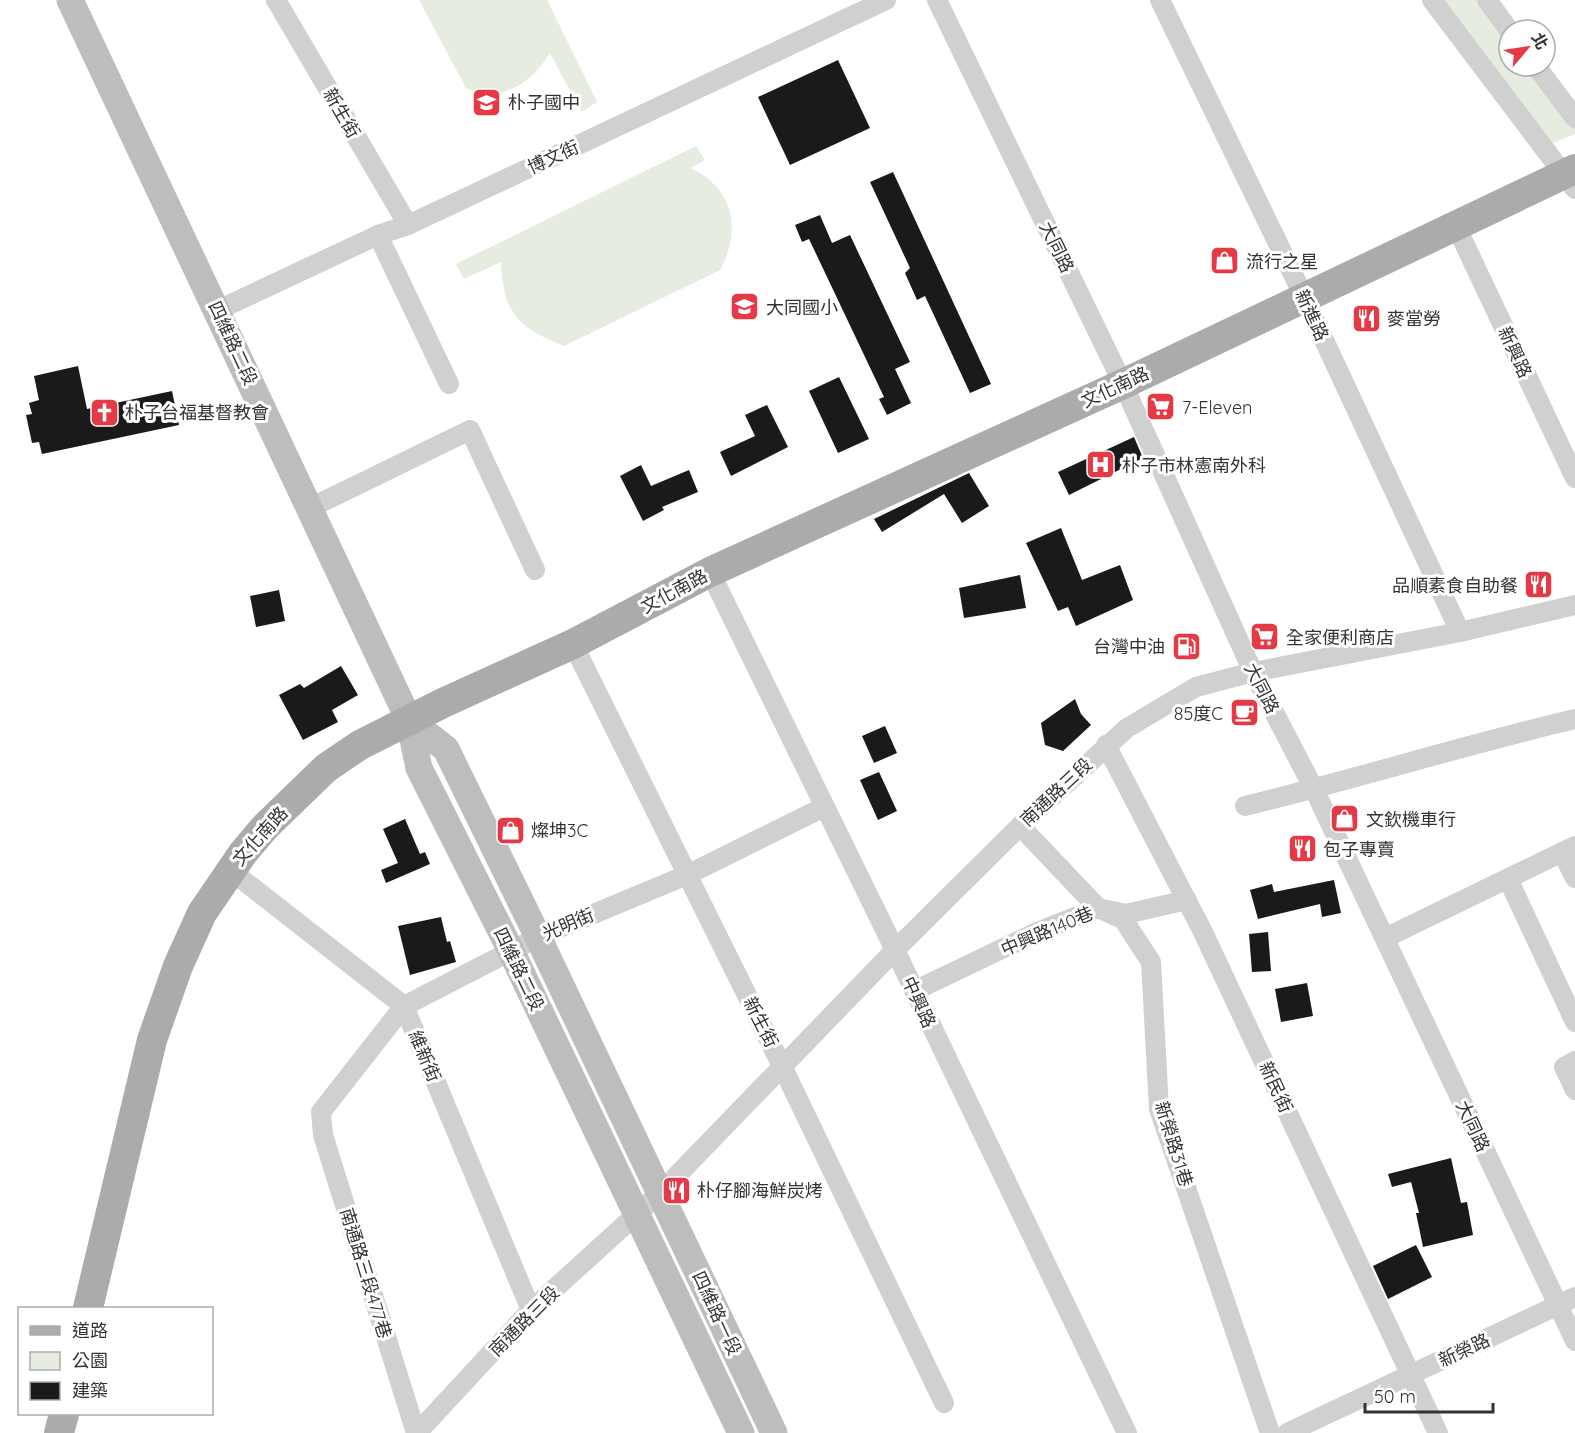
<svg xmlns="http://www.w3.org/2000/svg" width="1575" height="1433" viewBox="0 0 1575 1433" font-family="Quicksand,'Noto Sans TC',sans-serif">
	<rect width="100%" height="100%" fill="#fff"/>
	<g fill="#e6ecdf">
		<path d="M419 0H547L597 102 581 112 550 53C531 84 502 103 466 88Z"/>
		<polygon points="1440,0 1479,0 1509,40 1509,66 1529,66 1575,127 1575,134 1548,145"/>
		<path d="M696 146 705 160 691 168C734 189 742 230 720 270L564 346C518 327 503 314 501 262L464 279 456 264Z"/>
	</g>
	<g fill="#1a1a1a">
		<polygon points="838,60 870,128 790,165 758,97"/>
		<polygon points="893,172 991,384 970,393 925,296 917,300 905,273 910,268 870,182"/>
		<polygon points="820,215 832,243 850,235 910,362 895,369 911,403 887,415 879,399 884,397 809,239 802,242 795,225"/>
		<polygon points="78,366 87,409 172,391 179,425 42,454 39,442 32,443 26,415 32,414 29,403 39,400 34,376"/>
		<polygon points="839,377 869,439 838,453 809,391"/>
		<polygon points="767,405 788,447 731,476 720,452 755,436 745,415"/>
		<polygon points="1134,437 1143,458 1069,495 1058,472"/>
		<polygon points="641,465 651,486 689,470 698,492 662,507 664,510 643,521 620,476"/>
		<polygon points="969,473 989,506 962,523 944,494 882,532 874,519"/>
		<polygon points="1061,528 1082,580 1120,565 1133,600 1076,626 1068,607 1058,611 1026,543"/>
		<polygon points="1020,575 1026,608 964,618 959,588"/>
		<polygon points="279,590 285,621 256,627 250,596"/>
		<polygon points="341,666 358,695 332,710 338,722 303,740 279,695 300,684 304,688"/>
		<polygon points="1075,699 1081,714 1091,725 1063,751 1045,745 1041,723"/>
		<polygon points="885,726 897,753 874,763 862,736"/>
		<polygon points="879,772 897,811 878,820 860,780"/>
		<polygon points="405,819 420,854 425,852 430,864 386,883 381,870 398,863 383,829"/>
		<polygon points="1334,880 1341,913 1322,917 1320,904 1258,919 1250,890 1272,884 1274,892"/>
		<polygon points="441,917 447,942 450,941 456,962 410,975 398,926"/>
		<polygon points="1268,932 1271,971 1252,972 1249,934"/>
		<polygon points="1307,983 1313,1016 1281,1022 1275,989"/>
		<polygon points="1451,1158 1461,1203 1467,1202 1473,1235 1423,1247 1416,1213 1419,1213 1411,1182 1392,1187 1388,1174"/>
		<polygon points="1416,1245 1432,1277 1388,1299 1373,1266"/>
	</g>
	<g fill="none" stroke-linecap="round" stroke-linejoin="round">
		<g stroke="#d0d0d0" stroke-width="20">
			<polyline points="276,0 408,225"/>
			<polyline points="937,0 1123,384 1253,672 1314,789 1575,1341"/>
			<polyline points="1160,0 1304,297 1460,632"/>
			<polyline points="1432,0 1575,189"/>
			<polyline points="1487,0 1509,30"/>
			<polyline points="1536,66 1575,118"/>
			<polyline points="1456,226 1575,478"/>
			<polyline points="378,235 449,384"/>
			<polyline points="218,310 378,235 408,225 886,0"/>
			<polyline points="310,508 470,430 535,570"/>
			<polyline points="710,572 895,950 1127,1433"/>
			<polyline points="573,644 782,1066 944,1403"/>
			<polyline points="1106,745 1202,930 1438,1433"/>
			<path d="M1245 806C1356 779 1464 745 1575 719"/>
			<polyline points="1020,826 1098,908 1123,919 1151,962 1159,1109 1270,1433"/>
			<polyline points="1562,852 1575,878"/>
			<polyline points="230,870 404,1006 531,1310"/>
			<polyline points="1508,879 1575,1022"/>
			<polyline points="1385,938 1575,846"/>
			<polyline points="914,991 1037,932 1098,908 1126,914 1187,900"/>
			<polyline points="1575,1061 1564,1067 1575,1090"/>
			<polyline points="416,1433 323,1135 321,1112 404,1006 538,937 687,875 824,807"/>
			<polyline points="417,1433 531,1310 660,1193 895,950 1020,826 1127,728 1196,687 1253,672 1460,632 1575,605"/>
			<polyline points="1287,1433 1575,1297"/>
		</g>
		<g stroke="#bdbdbd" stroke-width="27">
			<polyline points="70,0 409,720 419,768 511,951 741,1433"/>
			<polyline points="409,720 446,749 538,937 774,1433"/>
		</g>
		<g stroke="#ababab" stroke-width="30">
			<polyline points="88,1308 152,1040 178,966 202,913 243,853 265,827 326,768 360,745 443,703 573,644 710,572 1123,384 1575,169"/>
			<polyline points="59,1433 64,1414"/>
		</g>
	</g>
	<defs>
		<symbol id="school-square" viewBox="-11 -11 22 22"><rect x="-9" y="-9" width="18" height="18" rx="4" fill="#e63946" stroke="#fff"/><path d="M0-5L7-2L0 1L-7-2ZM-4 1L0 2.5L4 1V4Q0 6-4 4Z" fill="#fff"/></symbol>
		<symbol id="shop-square" viewBox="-11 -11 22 22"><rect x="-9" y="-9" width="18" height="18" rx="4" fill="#e63946" stroke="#fff"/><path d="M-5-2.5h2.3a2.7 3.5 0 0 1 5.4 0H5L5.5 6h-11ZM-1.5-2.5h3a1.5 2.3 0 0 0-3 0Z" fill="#fff"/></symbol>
		<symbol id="restaurant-square" viewBox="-11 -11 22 22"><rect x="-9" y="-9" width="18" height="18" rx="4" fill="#e63946" stroke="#fff"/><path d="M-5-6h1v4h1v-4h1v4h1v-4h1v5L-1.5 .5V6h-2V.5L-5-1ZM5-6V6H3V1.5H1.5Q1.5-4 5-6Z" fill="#fff"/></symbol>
		<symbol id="supermarket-square" viewBox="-11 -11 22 22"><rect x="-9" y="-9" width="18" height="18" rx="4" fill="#e63946" stroke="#fff"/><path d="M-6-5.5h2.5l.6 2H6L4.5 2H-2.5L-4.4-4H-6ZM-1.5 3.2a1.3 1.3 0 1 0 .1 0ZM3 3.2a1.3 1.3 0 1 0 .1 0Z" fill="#fff"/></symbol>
		<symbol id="church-square" viewBox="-11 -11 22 22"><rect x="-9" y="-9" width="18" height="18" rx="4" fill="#e63946" stroke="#fff"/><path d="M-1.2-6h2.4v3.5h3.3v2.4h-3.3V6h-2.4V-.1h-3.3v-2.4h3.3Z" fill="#fff"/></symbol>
		<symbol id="hospital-square" viewBox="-11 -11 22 22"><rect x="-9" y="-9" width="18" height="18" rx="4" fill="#e63946" stroke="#fff"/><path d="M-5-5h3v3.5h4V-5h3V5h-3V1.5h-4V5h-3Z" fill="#fff"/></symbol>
		<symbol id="fuel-square" viewBox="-11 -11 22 22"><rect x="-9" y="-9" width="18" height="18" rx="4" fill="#e63946" stroke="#fff"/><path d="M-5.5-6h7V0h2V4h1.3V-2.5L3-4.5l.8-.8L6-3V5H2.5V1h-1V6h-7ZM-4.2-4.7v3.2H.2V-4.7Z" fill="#fff"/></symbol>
		<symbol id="cafe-square" viewBox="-11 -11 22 22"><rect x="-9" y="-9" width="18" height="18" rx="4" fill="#e63946" stroke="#fff"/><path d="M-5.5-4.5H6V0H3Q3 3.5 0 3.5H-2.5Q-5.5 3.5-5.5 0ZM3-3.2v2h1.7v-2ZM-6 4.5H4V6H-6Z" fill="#fff"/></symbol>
	</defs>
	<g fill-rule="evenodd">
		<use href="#school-square" x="470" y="86" width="33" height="33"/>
		<use href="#shop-square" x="1208" y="244" width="33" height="33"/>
		<use href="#school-square" x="728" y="290" width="33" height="33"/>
		<use href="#restaurant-square" x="1350" y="302" width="33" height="33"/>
		<use href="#supermarket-square" x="1144" y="390" width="33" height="33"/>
		<use href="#church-square" x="88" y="396" width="33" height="33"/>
		<use href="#hospital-square" x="1084" y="448" width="33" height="33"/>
		<use href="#restaurant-square" x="1522" y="568" width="33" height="33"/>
		<use href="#supermarket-square" x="1248" y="620" width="33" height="33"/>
		<use href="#fuel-square" x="1170" y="630" width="33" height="33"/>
		<use href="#cafe-square" x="1228" y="696" width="33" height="33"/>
		<use href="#shop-square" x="1328" y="802" width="33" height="33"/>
		<use href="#shop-square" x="494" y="814" width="33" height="33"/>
		<use href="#restaurant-square" x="1286" y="832" width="33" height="33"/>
		<use href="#restaurant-square" x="660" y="1174" width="33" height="33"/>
	</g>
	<g text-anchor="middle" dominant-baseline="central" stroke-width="6" stroke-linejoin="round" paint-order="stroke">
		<g font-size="18" fill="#333" stroke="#fff" text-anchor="start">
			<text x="508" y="102">朴子國中</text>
			<text x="1246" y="261">流行之星</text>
			<text x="766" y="307">大同國小</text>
			<text x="1387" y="318">麥當勞</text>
			<text x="1182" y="407">7-Eleven</text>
			<text x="125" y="412">朴子台福基督教會</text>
			<text x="1122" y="465">朴子市林憲南外科</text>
			<text x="1518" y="585" text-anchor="end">品順素食自助餐</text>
			<text x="1286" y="637">全家便利商店</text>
			<text x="1165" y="646" text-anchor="end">台灣中油</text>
			<text x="1223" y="713" text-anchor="end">85度C</text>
			<text x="1366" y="819">文欽機車行</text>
			<text x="531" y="830">燦坤3C</text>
			<text x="1323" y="849">包子專賣</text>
			<text x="697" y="1190">朴仔腳海鮮炭烤</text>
		</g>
		<g font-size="18" fill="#333" stroke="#fff">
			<text transform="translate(342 113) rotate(60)">新生街</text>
			<text transform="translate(553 157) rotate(-25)">博文街</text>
			<text transform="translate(1057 247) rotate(64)">大同路</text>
			<text transform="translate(1312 315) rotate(65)">新進路</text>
			<text transform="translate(233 343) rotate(65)">四維路二段</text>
			<text transform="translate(1515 352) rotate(65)">新興路</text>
			<text transform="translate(1115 387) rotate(-25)">文化南路</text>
			<text transform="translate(674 591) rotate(-28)">文化南路</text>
			<text transform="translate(1262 688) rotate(63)">大同路</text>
			<text transform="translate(1056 792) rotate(-43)">南通路三段</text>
			<text transform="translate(260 836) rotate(-48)">文化南路</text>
			<text transform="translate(568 924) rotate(-23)">光明街</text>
			<text transform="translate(1047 931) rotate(-23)">中興路140巷</text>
			<text transform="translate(519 969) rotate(64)">四維路二段</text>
			<text transform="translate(919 1002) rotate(65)">中興路</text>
			<text transform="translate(761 1022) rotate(63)">新生街</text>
			<text transform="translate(425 1056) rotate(67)">維新街</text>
			<text transform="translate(1276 1087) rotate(65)">新民街</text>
			<text transform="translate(1473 1126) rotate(65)">大同路</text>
			<text transform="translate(1174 1144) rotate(73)">新榮路31巷</text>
			<text transform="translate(366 1273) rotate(73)">南通路三段477巷</text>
			<text transform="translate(717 1313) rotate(65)">四維路一段</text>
			<text transform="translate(524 1321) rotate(-45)">南通路三段</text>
			<text transform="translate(1464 1350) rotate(-25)">新榮路</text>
		</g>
	</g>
	<rect x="18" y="1307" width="195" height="108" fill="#ffffff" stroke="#adadad" stroke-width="1.5"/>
	<rect x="30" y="1326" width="30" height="9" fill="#ababab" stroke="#adadad" stroke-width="1.5"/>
	<text x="72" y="1337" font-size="18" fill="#333333">道路</text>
	<rect x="30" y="1352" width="30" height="18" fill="#e6ecdf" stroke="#adadad" stroke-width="1.5"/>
	<text x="72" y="1367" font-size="18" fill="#333333">公園</text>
	<rect x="30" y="1382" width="30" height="18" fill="#1a1a1a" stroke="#adadad" stroke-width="1.5"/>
	<text x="72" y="1397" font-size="18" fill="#333333">建築</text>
	<g transform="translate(1527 48) rotate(61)"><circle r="28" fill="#ffffff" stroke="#adadad" stroke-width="1.5"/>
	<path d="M0-4.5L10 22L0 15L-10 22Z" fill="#e63946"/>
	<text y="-9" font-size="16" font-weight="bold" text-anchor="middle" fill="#333333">北</text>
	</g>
	<path d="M1365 1403v9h128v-9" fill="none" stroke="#333333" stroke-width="3"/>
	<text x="1374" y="1403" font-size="18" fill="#333333" stroke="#ffffff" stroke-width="4.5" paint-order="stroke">50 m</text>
</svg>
